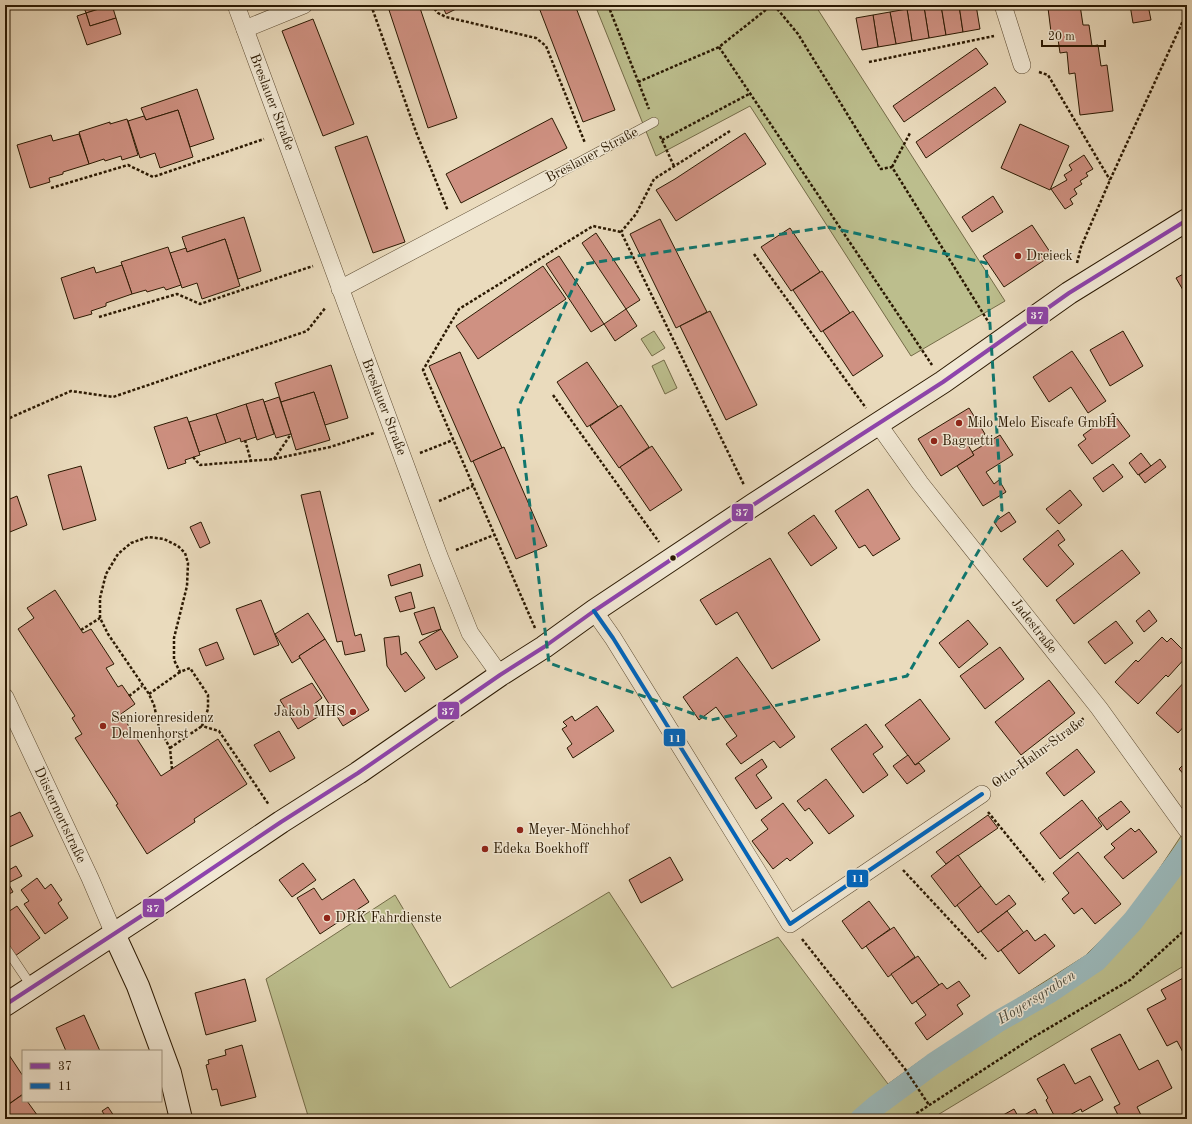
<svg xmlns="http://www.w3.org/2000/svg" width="1192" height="1124" viewBox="0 0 1192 1124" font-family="'Old Standard TT',serif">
	<rect width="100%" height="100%" fill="#eadbbd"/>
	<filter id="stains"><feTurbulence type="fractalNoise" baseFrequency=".005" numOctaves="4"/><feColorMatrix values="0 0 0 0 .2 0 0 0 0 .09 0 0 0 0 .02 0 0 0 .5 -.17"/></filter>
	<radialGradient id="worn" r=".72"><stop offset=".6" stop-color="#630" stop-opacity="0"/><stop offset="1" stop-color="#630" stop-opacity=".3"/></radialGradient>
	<g fill="#bcbe8d" stroke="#746c48">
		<polygon points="595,5 815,5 1005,301 911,356 750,106 656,156"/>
		<polygon points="654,331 665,348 652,356 641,339"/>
		<polygon points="664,360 677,388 665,394 652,366"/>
		<polygon points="1187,827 1187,964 931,1119 309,1119 266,979 395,895 450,988 609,892 672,988 778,937 888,1084 920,1061 1085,956 1132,910"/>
	</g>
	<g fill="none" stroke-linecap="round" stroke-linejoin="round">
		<polyline stroke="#9bb9bb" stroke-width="22" points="861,1119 876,1106 933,1064 997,1022 1050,992 1096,961 1133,921 1187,849"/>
	</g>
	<g fill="#cf9182" stroke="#2b1902">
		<polygon points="83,5 111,5 86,13"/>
		<polygon points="112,5 116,18 90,26 86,13"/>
		<polygon points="404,5 419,5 457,118 428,128 389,10"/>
		<polygon points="442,5 464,5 446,14"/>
		<polygon points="538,5 575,5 615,110 583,122"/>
		<polygon points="933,5 941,5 946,35 929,38 924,7"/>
		<polygon points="941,5 959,5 963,32 946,35"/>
		<polygon points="959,5 976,5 980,29 963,32"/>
		<polygon points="1042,5 1080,5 1083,25 1089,25 1092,46 1098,45 1101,66 1107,65 1113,111 1080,115 1075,73 1069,74 1067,52 1060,53 1057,32 1051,32 1048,8 1042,8"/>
		<polygon points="1130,5 1148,5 1151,20 1133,23"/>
		<polygon points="924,7 929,38 912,41 907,9"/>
		<polygon points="907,9 912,41 896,44 890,12"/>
		<polygon points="890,12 896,44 878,47 873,15"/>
		<polygon points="86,13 90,26 116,18 121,34 87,45 77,16"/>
		<polygon points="873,15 878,47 862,50 856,18"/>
		<polygon points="313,19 354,124 323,136 282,31"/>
		<polygon points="976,48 988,64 904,122 893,106"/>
		<polygon points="995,87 1006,102 926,158 916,142"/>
		<polygon points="197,89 214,139 190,147 178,110 146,120 141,108"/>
		<polygon points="178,110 193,157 160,168 155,153 140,158 128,121 144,116 146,120"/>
		<polygon points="552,118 567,148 461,203 446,174"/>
		<polygon points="127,119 138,155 122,160 121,156 105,161 104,159 89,164 79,132 110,122 110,124"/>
		<polygon points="1020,124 1069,146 1050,190 1001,168"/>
		<polygon points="745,133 766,164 676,221 656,190 675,179"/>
		<polygon points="79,134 89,164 63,172 63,174 49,178 50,182 30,188 17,145 51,135 53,141"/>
		<polygon points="367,136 405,242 373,253 335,147"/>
		<polygon points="1084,155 1093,169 1086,173 1088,176 1080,181 1082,184 1074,189 1077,194 1070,199 1073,204 1065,209 1051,189 1067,180 1064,175 1072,170 1069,165"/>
		<polygon points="993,196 1003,212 972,232 962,217"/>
		<polygon points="244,217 261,271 238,279 225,239 187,252 182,237"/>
		<polygon points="660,219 707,312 676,328 630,234"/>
		<polygon points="1032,225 1052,255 1004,287 983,256"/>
		<polygon points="790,228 820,272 791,291 761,247"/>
		<polygon points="596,233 640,300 626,309 582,243"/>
		<polygon points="225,239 240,286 202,299 197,283 182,288 170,253 186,248 187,252"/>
		<polygon points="168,247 181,285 166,290 164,287 147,292 146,290 132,294 121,262"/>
		<polygon points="559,256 604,324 591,332 546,264"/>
		<polygon points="122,265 132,294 106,303 106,306 91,311 92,314 74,319 61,278 94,267 96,273"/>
		<polygon points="543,266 566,299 478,359 456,326"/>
		<polygon points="822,271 850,313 821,332 793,290"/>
		<polygon points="1187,272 1187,297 1176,278"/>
		<polygon points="626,309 637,326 615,341 604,324"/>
		<polygon points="710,311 757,405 726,420 680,326"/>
		<polygon points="853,311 883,356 853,376 823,331"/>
		<polygon points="1123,331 1143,366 1110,386 1090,350"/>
		<polygon points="1072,351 1106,401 1088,413 1071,387 1049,402 1033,377"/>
		<polygon points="460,352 502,448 471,462 429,366"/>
		<polygon points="587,362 618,407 587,427 557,382"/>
		<polygon points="331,365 348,418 325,425 314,392 281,402 275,383"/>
		<polygon points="314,392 330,440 296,450 281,402"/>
		<polygon points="279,397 291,434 276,438 264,402"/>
		<polygon points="263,399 274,434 257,440 246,404"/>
		<polygon points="246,404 256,437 241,442 240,438 226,443 216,414"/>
		<polygon points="621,405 649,447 619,468 590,426"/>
		<polygon points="969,408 985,434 968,445 974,455 941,476 918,439"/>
		<polygon points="1113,413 1130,436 1092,464 1078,445 1086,439 1083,435"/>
		<polygon points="216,414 226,443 199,452 189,422"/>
		<polygon points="187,417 200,455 185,460 186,463 168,469 154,427"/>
		<polygon points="1000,435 1013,455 986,472 994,484 999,480 1006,492 983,506 957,466 974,455 972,452"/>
		<polygon points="652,446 682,490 650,511 620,467"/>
		<polygon points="504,447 547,546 516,559 473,461"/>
		<polygon points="1141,453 1151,466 1138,475 1129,463"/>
		<polygon points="1160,459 1166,467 1145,483 1139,475"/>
		<polygon points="1113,464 1123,477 1103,492 1093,478"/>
		<polygon points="81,466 96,520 63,530 48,475"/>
		<polygon points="868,489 900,539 873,556 865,545 859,548 835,511"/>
		<polygon points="1070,490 1082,505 1059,524 1046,509"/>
		<polygon points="320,491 355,636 361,634 365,651 345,655 342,641 337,642 301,495"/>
		<polygon points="17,496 27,525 5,534 5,501"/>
		<polygon points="1009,512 1016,522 1001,532 994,522"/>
		<polygon points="814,515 837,548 811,566 788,533"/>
		<polygon points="201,522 210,543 200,548 190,527"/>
		<polygon points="1058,530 1065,540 1058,545 1074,564 1047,587 1023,559"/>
		<polygon points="1122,550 1140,573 1074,624 1056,600"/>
		<polygon points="770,558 820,640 772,669 737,612 716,625 700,600"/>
		<polygon points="420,564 423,576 391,586 388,575"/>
		<polygon points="55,590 83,633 91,629 114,664 106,668 118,687 122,685 135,704 121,714 161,776 218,739 247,784 194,819 195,822 147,854 116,805 118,804 75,738 82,734 72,718 75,716 18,629 34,618 27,608"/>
		<polygon points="411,592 415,608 400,612 395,597"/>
		<polygon points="261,600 279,645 254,655 236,609"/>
		<polygon points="434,607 441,629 422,635 414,613"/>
		<polygon points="1149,610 1157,621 1144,632 1136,621"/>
		<polygon points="308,613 325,639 299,656 300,658 292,663 275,634"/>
		<polygon points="968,620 988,644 959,668 939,643"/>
		<polygon points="1116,621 1133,643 1105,664 1088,642"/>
		<polygon points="441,629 458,657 436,670 419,642"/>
		<polygon points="399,636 401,655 406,652 425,678 405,692 387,666 384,638"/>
		<polygon points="1162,637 1167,642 1171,638 1187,654 1187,656 1168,677 1166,675 1138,704 1115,682 1136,660 1138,662"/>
		<polygon points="325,639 369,710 343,726 299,656"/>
		<polygon points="217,642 224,659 206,666 199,649"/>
		<polygon points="1000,647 1024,679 985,709 960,676"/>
		<polygon points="737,657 795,737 780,748 774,741 741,764 726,744 737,736 716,707 699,720 683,697"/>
		<polygon points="1187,679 1187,723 1178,733 1156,713"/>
		<polygon points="1049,680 1075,713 1021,755 995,722"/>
		<polygon points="312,683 322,698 314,704 321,715 298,729 280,700"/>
		<polygon points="920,699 950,739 915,765 885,725"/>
		<polygon points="597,706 614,731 573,758 567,748 572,744 562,729 567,726 563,722 572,716 575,721"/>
		<polygon points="866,724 883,747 873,754 888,775 863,793 831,749"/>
		<polygon points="279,731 295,758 270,772 254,745"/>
		<polygon points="1077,749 1095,772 1064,796 1046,773"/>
		<polygon points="908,755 915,765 919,763 925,771 907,784 893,766"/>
		<polygon points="762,759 767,767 756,775 772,798 756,809 735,778"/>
		<polygon points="1187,761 1187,778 1179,769"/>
		<polygon points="826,779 854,816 829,834 809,808 805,811 797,801"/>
		<polygon points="1082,800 1102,826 1060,859 1040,833"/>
		<polygon points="1121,801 1130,812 1107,830 1098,818"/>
		<polygon points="783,803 813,843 790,861 787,858 773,869 752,841 768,829 761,820"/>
		<polygon points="20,812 33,836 5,849 5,819"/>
		<polygon points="988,815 998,828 946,864 936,852"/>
		<polygon points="1131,828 1135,832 1139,829 1157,852 1123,879 1104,857 1115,848 1111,844"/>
		<polygon points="1078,852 1121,904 1095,924 1082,908 1074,914 1062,899 1069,893 1053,873"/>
		<polygon points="958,855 981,886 955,907 931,876"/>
		<polygon points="670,857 683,880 641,903 629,880"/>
		<polygon points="303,863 316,880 292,897 279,880"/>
		<polygon points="16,866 22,876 8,883 13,892 5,896 5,872"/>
		<polygon points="37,878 45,889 51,884 62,900 58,903 68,918 45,934 24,904 29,901 21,890"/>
		<polygon points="354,879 369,902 320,934 297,898 314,888 322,900"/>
		<polygon points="981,886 996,905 1009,895 1016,904 978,933 957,905"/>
		<polygon points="869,901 890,929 862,949 842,921"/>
		<polygon points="17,906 40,938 15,956 5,942 5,914"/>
		<polygon points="1007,911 1024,933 998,952 981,931"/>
		<polygon points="894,927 915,957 888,977 866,946"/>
		<polygon points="1027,930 1035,941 1045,934 1055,946 1019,974 1001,950"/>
		<polygon points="918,956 939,985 912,1004 891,974"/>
		<polygon points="1187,976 1187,1060 1177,1041 1167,1046 1147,1009 1166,999 1161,990"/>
		<polygon points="245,979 256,1021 206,1035 195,993"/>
		<polygon points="959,981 970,996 957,1005 963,1014 927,1040 915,1023 926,1015 916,1001 942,983 947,989"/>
		<polygon points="84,1015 100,1051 66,1051 56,1028"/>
		<polygon points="1120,1034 1139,1070 1158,1060 1172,1088 1137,1107 1141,1115 1134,1119 1120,1119 1114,1107 1120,1104 1091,1049"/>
		<polygon points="242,1045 256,1097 221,1106 217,1089 212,1090 206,1065 209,1064 208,1060 226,1055 225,1050"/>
		<polygon points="9,1055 23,1076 23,1094 6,1106 5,1104 5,1058"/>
		<polygon points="1064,1064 1075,1084 1090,1076 1103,1100 1082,1112 1081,1109 1068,1116 1069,1119 1056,1119 1046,1100 1048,1098 1037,1079"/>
		<polygon points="22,1095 23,1101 27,1101 40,1119 5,1119 5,1107"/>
		<polygon points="108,1107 116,1119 97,1119 104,1114 102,1111"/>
		<polygon points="1014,1109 1019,1118 1035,1109 1040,1119 996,1119"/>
	</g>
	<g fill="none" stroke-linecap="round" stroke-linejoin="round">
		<defs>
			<g id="lane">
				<polyline points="548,179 654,122"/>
				<polyline points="5,947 32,987"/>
			</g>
			<g id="street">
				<polyline points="236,5 439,556 470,633 500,675"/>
				<polyline points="1003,5 1022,65"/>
				<polyline points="245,29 304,5"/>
				<polyline points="340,289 548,179"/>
				<polyline points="878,424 920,483 1099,708 1187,830"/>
				<polyline points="594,611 613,638 790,924 982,794"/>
				<polyline points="5,697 90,878 114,934"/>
			</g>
			<g id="secondary">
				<polyline points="114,934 138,986 170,1073 181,1119"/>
				<polyline points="5,1005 146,913 281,822 358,773 500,675 544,647 594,611 753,505 856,438 943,382 1069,293 1187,220"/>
			</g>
		</defs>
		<use href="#lane" stroke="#5b4a31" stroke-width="10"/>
		<use href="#street" stroke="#5b4a31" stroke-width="18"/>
		<use href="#secondary" stroke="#2b1902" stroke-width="24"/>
		<g stroke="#2b1902" stroke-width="2.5" stroke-dasharray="3 2" stroke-linecap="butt">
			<polyline points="371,5 416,132 448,211"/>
			<polyline points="431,5 438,13 446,17 536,38 546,46 585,143"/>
			<polyline points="608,5 649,109"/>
			<polyline points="774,5 798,34 881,169 892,167 989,323"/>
			<polyline points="719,47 932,365"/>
			<polyline points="869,62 994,36"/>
			<polyline points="1039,72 1048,75 1110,180"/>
			<polyline points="638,82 719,47 772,5"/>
			<polyline points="730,131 654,179 636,214 621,232 744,485"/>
			<polyline points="660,136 674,166"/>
			<polyline points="662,140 751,93"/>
			<polyline points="892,167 910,133"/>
			<polyline points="51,188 128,165 153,177 264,139"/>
			<polyline points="754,254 866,408"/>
			<polyline points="1077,263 1081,247 1110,180 1187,12"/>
			<polyline points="99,317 177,294 200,304 313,266"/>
			<polyline points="553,395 659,542"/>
			<polyline points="5,420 71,391 113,397 307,331 326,307"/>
			<polyline points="245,440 251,461"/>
			<polyline points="420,453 453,440"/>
			<polyline points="193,457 200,465 274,459 330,447 374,433"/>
			<polyline points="274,459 291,434"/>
			<polyline points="439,501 473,486"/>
			<polyline points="456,550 494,535"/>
			<polyline points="535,628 423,370 459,309 593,226 621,232"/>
			<polyline points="81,630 100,618"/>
			<polyline points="149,694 180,672"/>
			<polyline points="129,696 142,686"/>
			<polyline points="170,748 202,726"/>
			<polyline points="172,769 170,748 159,728 154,705 149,694 108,634 100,618 100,598 106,574 118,554 131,543 148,537 164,539 178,546 185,553 188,563 187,586 174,638 174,660 180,672 190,668 208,695 208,709 202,726 219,731 269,805"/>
			<polyline points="997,783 1084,718"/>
			<polyline points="988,812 1045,882"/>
			<polyline points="903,870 986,959"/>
			<polyline points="802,939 905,1069 929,1105"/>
			<polyline points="908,1119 1032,1038 1130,980 1187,928"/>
		</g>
		<use href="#lane" stroke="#f1e8d4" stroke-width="9"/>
		<use href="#street" stroke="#f1e8d4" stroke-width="17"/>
		<use href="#secondary" stroke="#f1e8d4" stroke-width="22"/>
		<defs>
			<polyline id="bus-1" points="5,1005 146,913 281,822 358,773 500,675 544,647 594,611 753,505 856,438 943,382 1069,293 1187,220"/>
			<polyline id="bus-2" points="594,611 613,638 790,924 982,794"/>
		</defs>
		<use href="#bus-1" stroke="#f1e8d4" stroke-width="7"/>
		<use href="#bus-2" stroke="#f1e8d4" stroke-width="7"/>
		<use href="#bus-1" stroke="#8e44ad" stroke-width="4"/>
		<use href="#bus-2" stroke="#0065bd" stroke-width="4"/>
	</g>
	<path fill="none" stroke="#0f766e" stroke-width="3" stroke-dasharray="8 5" stroke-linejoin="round" d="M828 227 986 263 1002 510 907 676 711 720 549 663 518 408 584 264Z"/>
	<g fill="#8f2418" stroke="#f1e8d4" stroke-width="1.5">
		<circle cx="1018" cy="256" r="4"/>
		<circle cx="959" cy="423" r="4"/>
		<circle cx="934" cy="441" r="4"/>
		<circle cx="353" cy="712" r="4"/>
		<circle cx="103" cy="726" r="4"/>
		<circle cx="520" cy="830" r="4"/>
		<circle cx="485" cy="849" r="4"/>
		<circle cx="327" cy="918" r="4"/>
	</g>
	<circle fill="#2b1902" stroke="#f1e8d4" stroke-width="1.5" cx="673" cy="558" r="3.5"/>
	<g text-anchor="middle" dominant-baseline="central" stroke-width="3" stroke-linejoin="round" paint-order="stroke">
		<g font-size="14" fill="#2b1902" stroke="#f1e8d4">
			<text transform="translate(272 102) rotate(69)">Breslauer Straße</text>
			<text transform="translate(592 155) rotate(-28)">Breslauer Straße</text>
			<text transform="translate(384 407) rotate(69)">Breslauer Straße</text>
			<text transform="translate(1034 626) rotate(52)">Jadestraße</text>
			<text transform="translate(1038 753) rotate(-36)">Otto-Hahn-Straße</text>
			<text transform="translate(60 815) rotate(65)">Düsternortstraße</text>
		</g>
		<g font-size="14" fill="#2b1902" stroke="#f1e8d4" text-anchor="start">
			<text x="1026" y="256">Dreieck</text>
			<text x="967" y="423">Milo Melo Eiscafe GmbH</text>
			<text x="942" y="441">Baguetti</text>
			<text x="345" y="712" text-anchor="end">Jakob MHS</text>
			<text x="111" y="718">Seniorenresidenz<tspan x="111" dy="16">Delmenhorst</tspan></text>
			<text x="528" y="830">Meyer-Mönchhof</text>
			<text x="493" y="849">Edeka Boekhoff</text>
			<text x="335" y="918">DRK Fahrdienste</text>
		</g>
		<g font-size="15" font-style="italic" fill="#525143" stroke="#f1e8d4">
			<text transform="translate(1037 998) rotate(-32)">Hoyersgraben</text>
		</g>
	</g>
	<g stroke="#f1e8d4" stroke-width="1.5">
		<rect x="1026" y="306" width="23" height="19" rx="4" fill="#8e44ad"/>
		<rect x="731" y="503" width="23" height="19" rx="4" fill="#8e44ad"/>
		<rect x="437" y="701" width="23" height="19" rx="4" fill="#8e44ad"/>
		<rect x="663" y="728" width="23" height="19" rx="4" fill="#0065bd"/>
		<rect x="846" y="869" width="23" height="19" rx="4" fill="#0065bd"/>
		<rect x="142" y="898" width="23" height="20" rx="4" fill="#8e44ad"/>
	</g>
	<g font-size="11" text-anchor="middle" font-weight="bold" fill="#fff">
		<text x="1037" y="319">37</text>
		<text x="742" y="516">37</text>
		<text x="448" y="715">37</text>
		<text x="675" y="742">11</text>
		<text x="858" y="882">11</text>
		<text x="153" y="912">37</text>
	</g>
	<rect width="1192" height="1124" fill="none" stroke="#eadbbd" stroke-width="20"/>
	<rect x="6" y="6" width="1180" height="1112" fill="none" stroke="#2b1902" stroke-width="2"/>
	<rect x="10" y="10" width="1172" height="1104" fill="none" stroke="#2b1902"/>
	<rect x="22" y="1050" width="140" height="52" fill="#f1e8d4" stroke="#a29580"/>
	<rect x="30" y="1063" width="20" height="6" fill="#8e44ad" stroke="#a29580"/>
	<text x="58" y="1070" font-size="12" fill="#2b1902">37</text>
	<rect x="30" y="1083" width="20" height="6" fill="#0065bd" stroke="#a29580"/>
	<text x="58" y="1090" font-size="12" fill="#2b1902">11</text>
	<path d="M1042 40v6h63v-6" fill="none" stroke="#2b1902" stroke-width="2"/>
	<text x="1048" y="40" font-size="12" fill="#2b1902" stroke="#f1e8d4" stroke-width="3" paint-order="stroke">20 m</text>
	<rect width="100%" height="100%" filter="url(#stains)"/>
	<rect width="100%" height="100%" fill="url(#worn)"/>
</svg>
